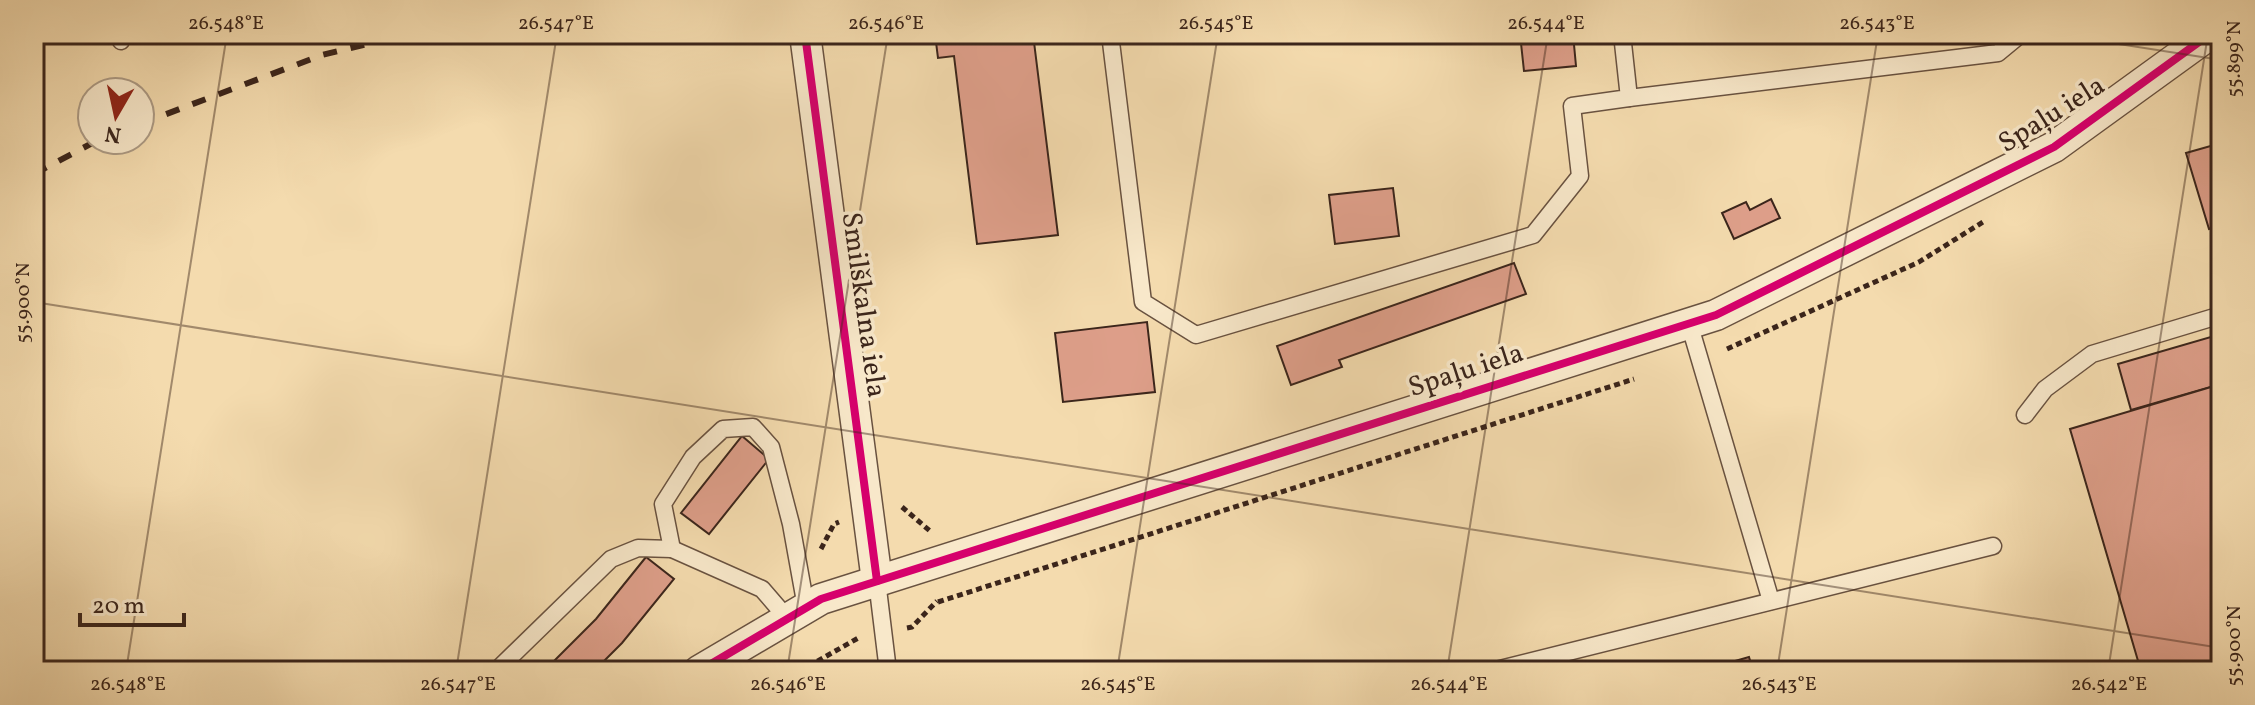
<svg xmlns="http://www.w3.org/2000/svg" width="2255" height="705" viewBox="0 0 2255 705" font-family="Vollkorn,serif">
	<rect width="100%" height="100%" fill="#f4dbae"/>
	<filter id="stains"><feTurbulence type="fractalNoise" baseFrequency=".0025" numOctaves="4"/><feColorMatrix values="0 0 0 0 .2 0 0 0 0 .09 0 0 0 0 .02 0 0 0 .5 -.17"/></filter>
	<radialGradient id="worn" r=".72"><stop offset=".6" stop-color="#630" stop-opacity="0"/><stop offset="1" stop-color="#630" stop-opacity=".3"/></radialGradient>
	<g fill="#de9f8a" stroke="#3b251b" stroke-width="2">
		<polygon points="55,34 89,34 90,37 56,42"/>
		<polygon points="935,34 1033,34 1058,235 977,244 954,56 938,58"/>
		<polygon points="1520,34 1573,34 1576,66 1524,71"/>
		<polygon points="1638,34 1691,34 1639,41"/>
		<polygon points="2221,143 2221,226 2209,229 2186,153"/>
		<polygon points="1393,188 1399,236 1335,244 1329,195"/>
		<polygon points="1771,199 1780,218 1734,239 1722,213 1746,202 1750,210"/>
		<polygon points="1514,263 1526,294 1339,360 1342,367 1291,385 1277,346"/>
		<polygon points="1147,322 1155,392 1063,402 1055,333"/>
		<polygon points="2221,334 2221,384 2131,410 2118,364"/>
		<polygon points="2221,384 2221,671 2141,671 2070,429"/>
		<polygon points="742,436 769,459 709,534 681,513"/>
		<polygon points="646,557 674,579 622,643 594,671 544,671 596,619"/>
		<polygon points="1749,657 1753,671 1700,671"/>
	</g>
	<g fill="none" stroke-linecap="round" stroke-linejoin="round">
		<defs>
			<g id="lane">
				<polyline points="120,34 121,41"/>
				<polyline points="1110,34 1143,302 1196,335 1533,235 1580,176 1572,106 1629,98 1622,34"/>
				<polyline points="1629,98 1998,53 2021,34"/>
				<polyline points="1689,323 1771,601"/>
				<polyline points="2025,415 2045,389 2092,354 2221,315"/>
				<polyline points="672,549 663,504 693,457 723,429 753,427 771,447 791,524 806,607"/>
				<polyline points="877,581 888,671"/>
				<polyline points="496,671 611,559 638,548 672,549 762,589 787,618"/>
				<polyline points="1492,671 1993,546"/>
			</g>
			<g id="street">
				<polyline points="805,34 877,581"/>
				<polyline points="699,671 821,599 1716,315 2054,147 2210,34"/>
			</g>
		</defs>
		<use href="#lane" stroke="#695240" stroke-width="19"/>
		<use href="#street" stroke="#695240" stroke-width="33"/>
		<g stroke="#3b251b" stroke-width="5" stroke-dasharray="6 4" stroke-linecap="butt">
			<polyline points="1727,349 1919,262 1983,222"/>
			<polyline points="902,507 930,531"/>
			<polyline points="821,549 834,524 839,522"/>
			<polyline points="938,602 1634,379"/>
			<polyline points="907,628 912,627 937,601"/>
			<polyline points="800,671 860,637"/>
		</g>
		<use href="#lane" stroke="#f8e8ca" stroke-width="16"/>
		<use href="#street" stroke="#f8e8ca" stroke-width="30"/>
		<g stroke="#3b251b" stroke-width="6" stroke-dasharray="14 14" stroke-linecap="butt">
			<polyline points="140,124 322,55 408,34"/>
			<polyline points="34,174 98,140"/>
		</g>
		<defs>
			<g id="cycleway">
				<polyline points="805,34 877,581"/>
				<polyline points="699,671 821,599 1716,315 2054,147 2210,34"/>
			</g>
		</defs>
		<use href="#cycleway" stroke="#f8e8ca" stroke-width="13"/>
		<use href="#cycleway" stroke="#d6006c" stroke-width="8"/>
	</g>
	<path fill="none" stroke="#3b251b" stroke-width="2" stroke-opacity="0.45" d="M2055 34 2221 60M34 302 2221 648M126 671 227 34M456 671 557 34M787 671 888 34M1117 671 1218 34M1447 671 1548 34M1777 671 1878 34M2108 671 2208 34"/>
	<g text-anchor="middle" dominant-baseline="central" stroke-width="7" stroke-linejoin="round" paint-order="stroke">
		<g font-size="28" fill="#3b251b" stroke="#f8e8ca">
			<text transform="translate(2052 115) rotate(-32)">Spaļu iela</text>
			<text transform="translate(863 305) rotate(82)">Smilškalna iela</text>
			<text transform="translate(1466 371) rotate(-18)">Spaļu iela</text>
		</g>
	</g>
	<rect width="2255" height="705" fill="none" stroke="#f4dbae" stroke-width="88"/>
	<g transform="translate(116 116) rotate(189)"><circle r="38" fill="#f8e8ca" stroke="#ac9a84" stroke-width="2"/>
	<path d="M0-6L14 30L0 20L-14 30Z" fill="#8f2418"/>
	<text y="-12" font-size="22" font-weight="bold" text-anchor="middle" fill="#3b251b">N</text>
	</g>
	<path d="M80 613v12h104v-12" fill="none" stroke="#3b251b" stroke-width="4"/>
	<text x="92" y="613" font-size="24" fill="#3b251b" stroke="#f8e8ca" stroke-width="6" paint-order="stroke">20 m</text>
	<rect x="44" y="44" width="2167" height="617" fill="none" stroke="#3b251b" stroke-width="3"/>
	<g font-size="20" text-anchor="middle" fill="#3b251b">
		<text x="226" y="29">26.548°E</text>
		<text x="556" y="29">26.547°E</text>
		<text x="886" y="29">26.546°E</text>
		<text x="1216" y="29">26.545°E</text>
		<text x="1546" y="29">26.544°E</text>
		<text x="1877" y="29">26.543°E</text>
		<text transform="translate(2233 59) rotate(-90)" y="7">55.899°N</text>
		<text transform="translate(22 303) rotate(-90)" y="7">55.900°N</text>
		<text transform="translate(2233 646) rotate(-90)" y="7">55.900°N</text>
		<text x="128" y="690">26.548°E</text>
		<text x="458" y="690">26.547°E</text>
		<text x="788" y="690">26.546°E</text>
		<text x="1118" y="690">26.545°E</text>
		<text x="1449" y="690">26.544°E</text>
		<text x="1779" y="690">26.543°E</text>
		<text x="2109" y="690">26.542°E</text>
	</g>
	<rect width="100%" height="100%" filter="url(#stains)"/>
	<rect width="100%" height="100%" fill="url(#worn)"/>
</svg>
